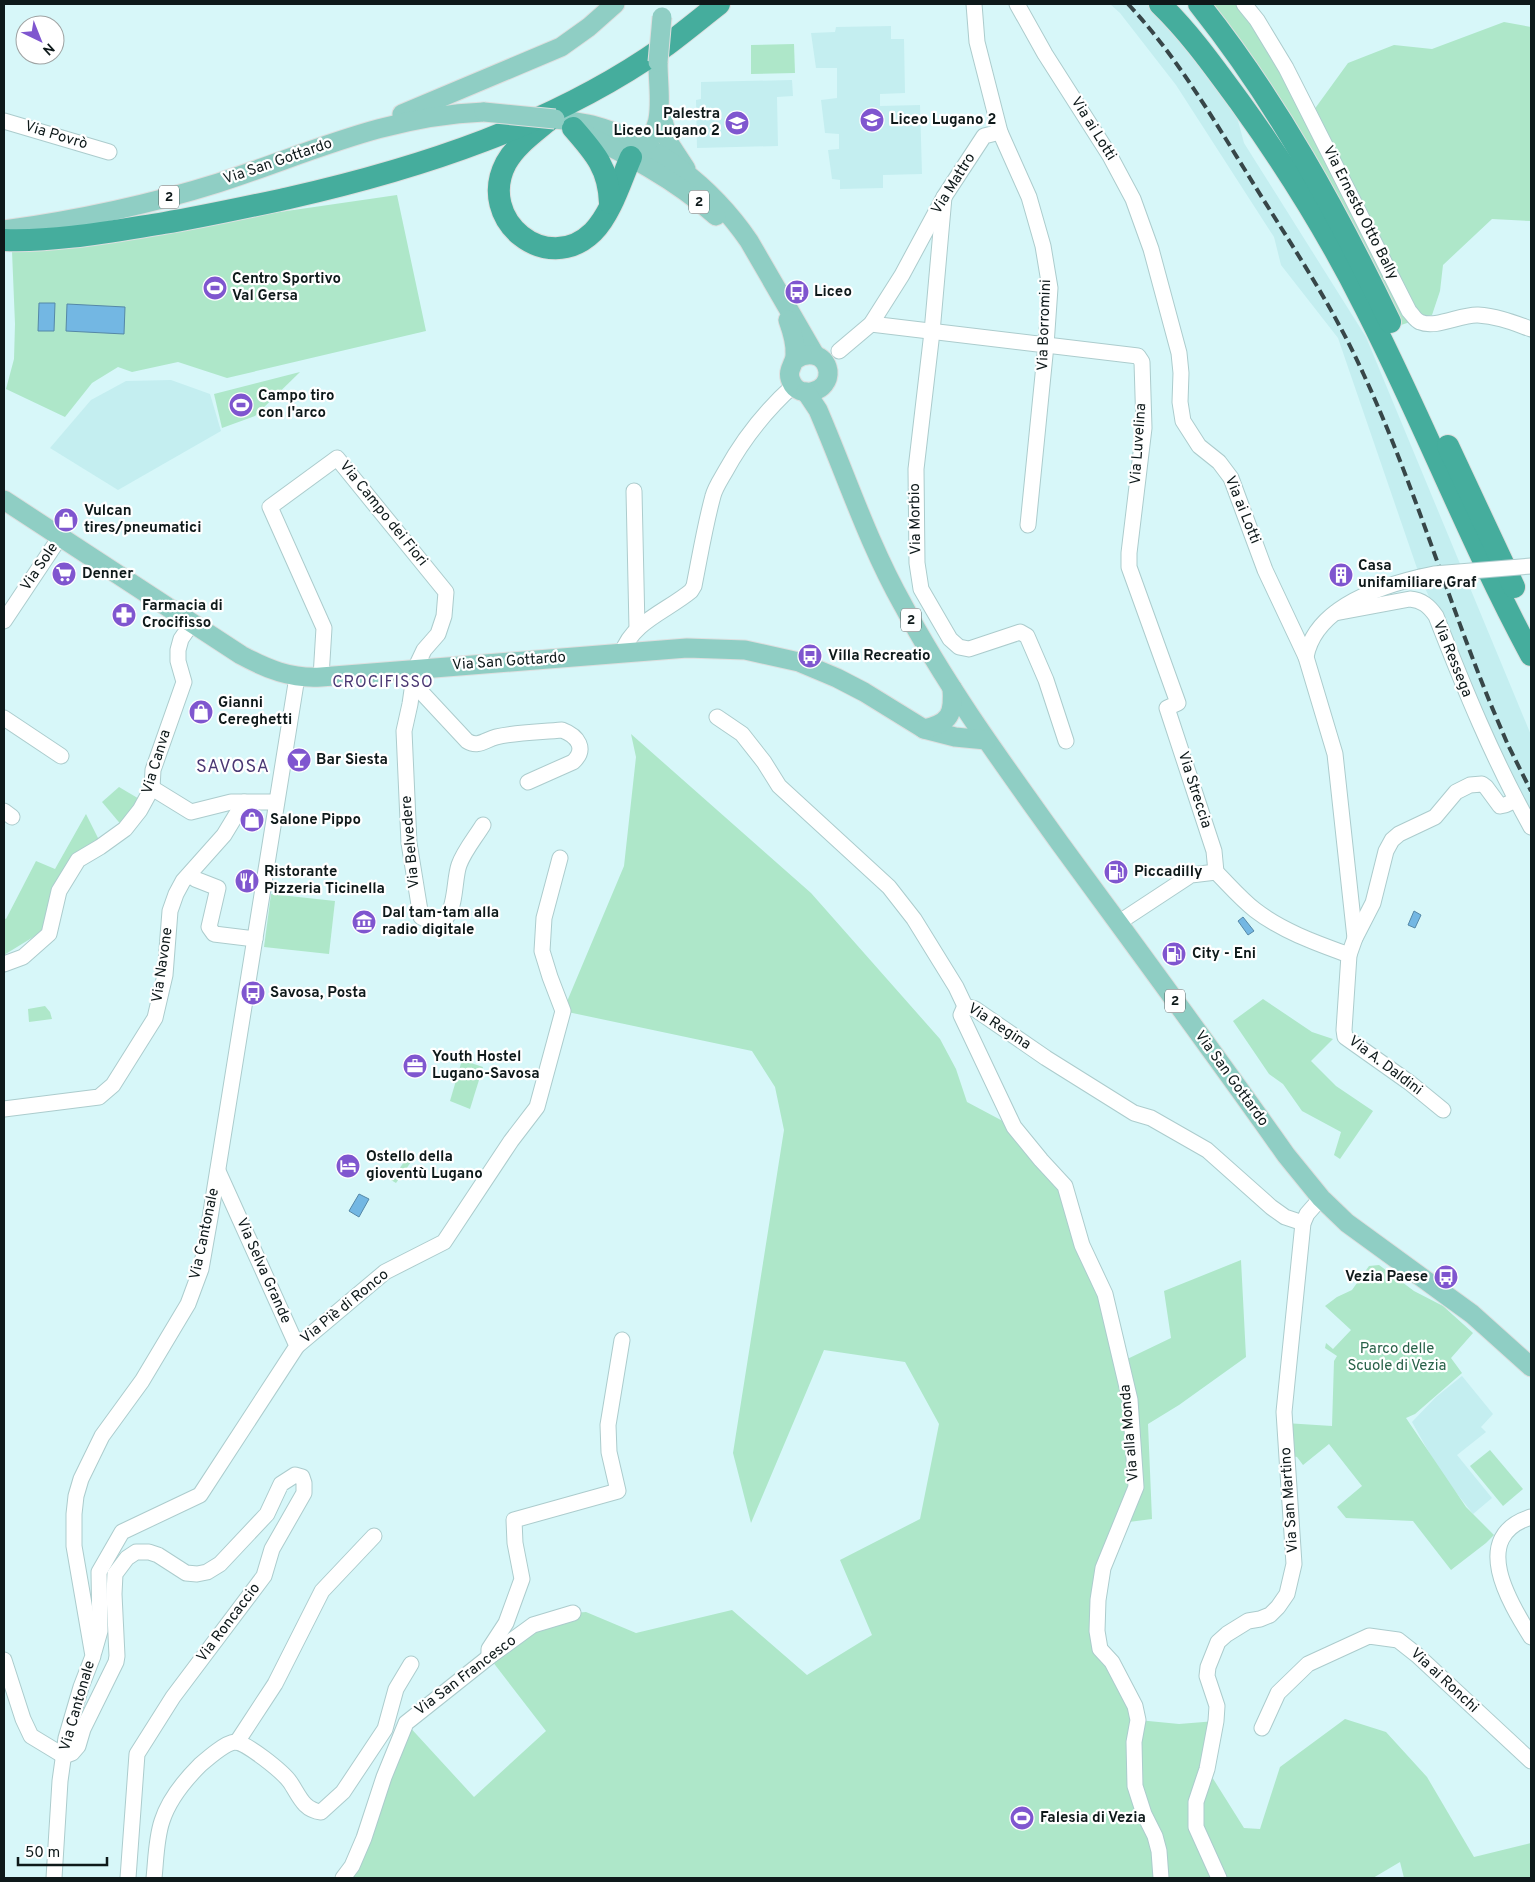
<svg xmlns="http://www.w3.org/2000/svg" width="1535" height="1882" viewBox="0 0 1535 1882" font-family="Overpass,sans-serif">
	<rect width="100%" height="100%" fill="#d7f7f9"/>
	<g fill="#c4eef0">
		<polygon points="1110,4 1147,4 1208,72 1237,117 1244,143 1366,337 1531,735 1531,816 1521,799 1420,577 1338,338 1281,265 1274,237 1176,85 1120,13"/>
		<polygon points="891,26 891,39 904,39 905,93 880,94 880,106 920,105 922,174 883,175 883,188 840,189 840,180 832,179 828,150 839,149 839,134 825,133 821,100 837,98 837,68 816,68 811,33 835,32 836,27"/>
		<polygon points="792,80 793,96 777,97 778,146 697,148 696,100 701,99 701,82"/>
		<polygon points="171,380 210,394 221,431 118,490 50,448 91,400 126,381"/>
		<polygon points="1462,1376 1493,1414 1481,1427 1486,1432 1457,1455 1492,1498 1473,1514 1440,1472 1412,1422 1436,1397"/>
	</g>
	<g fill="#aee7c9">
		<polygon points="1211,4 1245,4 1311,114 1348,63 1394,45 1432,49 1504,22 1531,27 1531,221 1492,219 1443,265 1440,291 1432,315 1401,325 1293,125"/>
		<polygon points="794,44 795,73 751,74 751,45"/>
		<polygon points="397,195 426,331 227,378 178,362 132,372 118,367 92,383 65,417 6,389 14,359 15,324 12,251"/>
		<polygon points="300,372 255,416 222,428 214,394"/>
		<polygon points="631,734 811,893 940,1039 956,1069 967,1102 1014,1127 1065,1186 1121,1362 1171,1338 1164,1291 1241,1260 1246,1357 1179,1405 1148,1424 1152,1519 1121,1523 1103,1568 1097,1631 1138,1720 1179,1724 1216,1721 1207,1769 1244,1828 1260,1829 1280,1767 1345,1719 1386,1732 1427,1777 1474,1857 1531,1843 1531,1878 1404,1878 1400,1862 1373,1878 343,1878 406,1723 474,1797 546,1731 489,1657 533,1625 573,1613 586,1612 636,1633 732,1610 807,1675 872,1635 840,1560 920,1519 939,1424 905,1362 824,1350 751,1523 733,1453 784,1130 775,1087 752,1051 563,1011 624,866 636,757"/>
		<polygon points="119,787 141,800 123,827 102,802"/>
		<polygon points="86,814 100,842 77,858 50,895 43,931 4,955 4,918 6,919 36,861 55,869"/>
		<polygon points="271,894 335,901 329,954 264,947"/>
		<polygon points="1263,999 1312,1032 1333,1039 1311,1061 1336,1086 1373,1111 1340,1159 1334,1155 1341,1132 1302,1111 1283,1084 1269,1074 1233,1021"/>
		<polygon points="45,1006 50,1012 52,1019 29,1022 28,1009"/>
		<polygon points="462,1060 483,1067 470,1109 450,1101"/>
		<polygon points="407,1158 411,1162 396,1183 391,1180"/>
		<polygon points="1379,1265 1414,1291 1443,1306 1473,1333 1451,1358 1462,1373 1415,1414 1406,1418 1466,1507 1494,1535 1486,1543 1451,1570 1413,1521 1346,1518 1337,1507 1362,1486 1329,1444 1303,1465 1297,1457 1287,1455 1285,1423 1332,1426 1334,1361 1337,1356 1325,1348 1326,1343 1333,1349 1351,1330 1325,1306 1337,1297 1352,1290 1369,1266"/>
		<polygon points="1490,1450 1523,1489 1503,1506 1470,1466"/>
	</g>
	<g fill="#73b7e3" stroke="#5588a7">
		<polygon points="39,303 55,303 54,331 38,331"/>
		<polygon points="67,304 125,307 124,334 66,331"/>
		<polygon points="1414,911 1421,915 1415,928 1408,925"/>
		<polygon points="1243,917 1254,931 1248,935 1238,921"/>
		<polygon points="359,1194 369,1199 359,1217 349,1211"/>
	</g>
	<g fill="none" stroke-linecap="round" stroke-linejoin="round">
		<defs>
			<g id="minor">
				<polyline points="1017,4 1045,54 1110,156 1133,199 1151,249 1179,353 1181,373 1180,402 1183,421 1199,446 1219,462 1231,478 1265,570 1306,657 1335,754 1355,938"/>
				<path d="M1244 4 1257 20 1286 68 1409 311C1413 315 1415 320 1420 322 1436 329 1461 314 1478 315 1497 316 1514 323 1531 329"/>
				<polyline points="4,121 109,152"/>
				<polyline points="1000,132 1029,197 1043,246 1050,288 1046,345 1028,525"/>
				<polyline points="944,197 932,332 916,469 917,563 921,589 950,639 959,647 969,649 1020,632 1027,636 1046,680 1066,741"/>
				<polyline points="871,324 1138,356 1142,362 1144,428 1129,553 1129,567 1178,703 1167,708 1214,851 1216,872"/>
				<polyline points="839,351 871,324 902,275 944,197 984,136 1000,132 977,42 974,4"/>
				<polyline points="634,491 637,628"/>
				<path d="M1335 613 1410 599C1422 600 1429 606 1436 616 1464 688 1493 759 1531 827"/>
				<polyline points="4,621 60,537"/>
				<path d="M622 653C632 622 667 611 691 591L694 586C700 556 705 525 713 496 715 488 721 479 725 472 743 439 766 410 794 385"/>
				<path d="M1306 657C1315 608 1378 587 1420 577"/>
				<path d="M321 677 324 628 270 507 337 458 446 592 444 616 438 634 424 650 415 669 410 704 404 731 409 843 421 917C459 939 452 884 459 865 464 851 475 838 483 825"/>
				<path d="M412 682 467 741C478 748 485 740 496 737 516 732 542 732 562 730 578 736 587 749 573 762L528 782"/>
				<polyline points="717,717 742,734 764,762 779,786 889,887 914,919 956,987 965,1006 975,1009 1046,1058 1134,1113 1151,1118 1207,1150 1271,1207 1285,1217 1303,1223"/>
				<polyline points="4,718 61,756"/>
				<polyline points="152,788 191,812 231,802 276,802"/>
				<polyline points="4,811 12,817"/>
				<polyline points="195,879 218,888 209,927 214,934 255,939"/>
				<path d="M1118 923 1191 875 1216 872C1229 885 1241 899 1255 910 1282 931 1316 943 1349 955"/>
				<polyline points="4,964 23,957 49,934 59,891 78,860 100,847 125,829 140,810 152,788 153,770 184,682 178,661 178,650 181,639 192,623"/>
				<polyline points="965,1006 961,1015 1014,1127 1041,1160 1065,1186 1082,1245 1105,1294 1130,1400 1136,1487 1103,1568 1098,1600 1097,1631 1100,1649 1112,1662 1135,1706 1138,1720 1134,1742 1135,1786 1144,1814 1155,1836 1159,1851 1161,1878"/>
				<polyline points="4,1109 99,1097 113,1085 155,1018 165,975 170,911 176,894 183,881 224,835 244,802"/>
				<polyline points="1443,1110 1410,1083 1345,1037 1344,1030 1349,955 1355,938 1373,903 1386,851 1392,840 1399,834 1435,817 1456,792 1470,785 1482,784 1486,787 1500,806 1505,805 1516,800"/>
				<polyline points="297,1346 385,1272 444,1242 511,1141 537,1107 563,1011 550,977 542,951 544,918 560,858"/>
				<path d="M1531 1517C1469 1536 1509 1602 1531 1637"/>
				<polyline points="94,1652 100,1631 99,1572 122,1532 200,1495 297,1346 218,1171"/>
				<polyline points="489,1657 489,1649 506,1623 522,1579 515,1543 514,1520 618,1491 609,1452 608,1425 622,1340"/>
				<polyline points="4,1660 23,1719 31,1736 64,1756 72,1753 78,1746 83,1729 116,1662 117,1656 114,1594 115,1574 127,1558 136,1552 149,1552 158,1555 186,1573 197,1574 207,1572 220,1564 267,1514 281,1484 295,1475 302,1477 304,1483 304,1493 272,1549 264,1576 173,1697 137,1754 128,1878"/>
				<polyline points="1262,1728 1278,1693 1308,1664 1369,1636 1398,1640 1417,1655 1531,1761"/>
				<polyline points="237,1742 275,1684 322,1591 374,1536"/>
				<polyline points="54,1878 60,1781 66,1738 81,1687 93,1656 74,1546 74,1514 76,1496 81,1479 102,1436 142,1381 188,1304 201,1269 210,1218 297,677"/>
				<path d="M154 1878C156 1860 156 1839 162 1821 169 1799 184 1781 200 1765 208 1758 225 1743 235 1742 246 1742 283 1772 290 1782 299 1795 303 1810 321 1812L343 1792 385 1729 396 1689 411 1664"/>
				<polyline points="343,1878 352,1866 364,1838 384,1777 406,1723 489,1657 533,1625 573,1613"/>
				<polyline points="1219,1878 1196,1827 1196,1802 1207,1769 1216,1721 1217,1706 1207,1676 1208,1667 1218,1642 1227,1634 1248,1621 1260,1619 1270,1615 1278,1607 1287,1594 1294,1564 1284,1412 1303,1223 1307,1214 1321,1198"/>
			</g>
			<g id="major">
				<polyline points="661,113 669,143 686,169"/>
				<polyline points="402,114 561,47 589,27 615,4"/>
				<path d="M555 119C567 121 580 122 592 125 656 142 712 187 749 241L815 355"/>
				<path d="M576 130C626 154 675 179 716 216"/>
				<path d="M636 154C668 129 658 99 658 62"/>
				<path d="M4 230C76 220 148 205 218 183 310 153 385 116 484 112"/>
				<path d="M788 320C792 331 796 343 795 355 795 364 786 370 791 381 799 401 830 392 828 371 825 353 807 351 795 360"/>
				<path d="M806 392 818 410C846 475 868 543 903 605 948 689 1004 765 1059 842 1135 946 1212 1050 1286 1155L1321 1198 1347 1223 1472 1314 1531 1367"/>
				<path d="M4 500 241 655C267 669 291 679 321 677L687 648 745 650 799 662 837 678 864 692 924 729 955 737 986 740"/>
				<path d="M924 729C950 723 954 714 952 688"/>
			</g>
			<g id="highway">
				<path d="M1160 4C1190 33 1214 67 1239 101 1286 166 1329 235 1365 307 1424 422 1470 542 1531 655"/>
				<path d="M1199 4C1277 102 1336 210 1390 322"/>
				<path d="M549 120C534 133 516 145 506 163 476 220 547 277 593 232 611 214 621 180 631 157"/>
				<path d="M573 128C595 153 609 169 610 203"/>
				<path d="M4 240C56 242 113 231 164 223 206 216 247 207 289 198 421 168 553 125 664 47 683 33 701 18 719 4"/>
				<polyline points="1448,446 1514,587"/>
			</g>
		</defs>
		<use href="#minor" stroke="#accccd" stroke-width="17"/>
		<use href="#major" stroke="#dddfdf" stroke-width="21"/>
		<use href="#highway" stroke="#dddfdf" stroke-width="24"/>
		<use href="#minor" stroke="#fff" stroke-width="15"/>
		<use href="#major" stroke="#8fcec4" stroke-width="19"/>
		<use href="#highway" stroke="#45ad9d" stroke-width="22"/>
		<path stroke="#374648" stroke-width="4" stroke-dasharray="10 5" stroke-linecap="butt" d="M1128 4C1174 53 1209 112 1245 170 1286 237 1331 302 1363 373 1413 481 1446 595 1491 705L1508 745 1531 791"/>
		<defs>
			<polyline id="minor-bridge" points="1420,577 1434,574 1531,566"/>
			<g id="major-bridge">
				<polyline points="658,62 662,17"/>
				<polyline points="484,112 555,119"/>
			</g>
		</defs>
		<use href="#minor-bridge" stroke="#accccd" stroke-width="17" stroke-linecap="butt"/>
		<use href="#major-bridge" stroke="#dddfdf" stroke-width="21" stroke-linecap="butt"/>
		<use href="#minor-bridge" stroke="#fff" stroke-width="15"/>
		<use href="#major-bridge" stroke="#8fcec4" stroke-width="19"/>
	</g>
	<defs>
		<symbol id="school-disc" viewBox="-11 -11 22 22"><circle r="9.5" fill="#7f56cf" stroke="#fff"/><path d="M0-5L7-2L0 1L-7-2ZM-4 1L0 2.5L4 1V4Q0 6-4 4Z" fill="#fff"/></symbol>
		<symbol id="stadium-disc" viewBox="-11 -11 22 22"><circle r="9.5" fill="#7f56cf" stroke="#fff"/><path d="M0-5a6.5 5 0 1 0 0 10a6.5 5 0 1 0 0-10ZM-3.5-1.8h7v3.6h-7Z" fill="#fff"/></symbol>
		<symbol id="bus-disc" viewBox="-11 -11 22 22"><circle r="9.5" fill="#7f56cf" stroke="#fff"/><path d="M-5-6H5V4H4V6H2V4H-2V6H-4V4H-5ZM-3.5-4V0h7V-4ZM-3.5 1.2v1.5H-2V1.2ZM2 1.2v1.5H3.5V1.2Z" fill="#fff"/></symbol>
		<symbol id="shop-disc" viewBox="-11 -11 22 22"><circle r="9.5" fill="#7f56cf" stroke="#fff"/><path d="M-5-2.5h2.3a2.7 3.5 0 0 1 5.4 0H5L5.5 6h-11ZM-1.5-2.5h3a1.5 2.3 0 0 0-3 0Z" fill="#fff"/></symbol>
		<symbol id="supermarket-disc" viewBox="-11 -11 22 22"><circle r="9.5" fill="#7f56cf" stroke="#fff"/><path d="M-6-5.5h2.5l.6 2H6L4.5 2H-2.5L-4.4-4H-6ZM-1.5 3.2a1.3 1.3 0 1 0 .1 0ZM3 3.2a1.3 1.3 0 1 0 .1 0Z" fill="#fff"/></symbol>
		<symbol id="building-disc" viewBox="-11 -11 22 22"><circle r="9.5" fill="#7f56cf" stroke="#fff"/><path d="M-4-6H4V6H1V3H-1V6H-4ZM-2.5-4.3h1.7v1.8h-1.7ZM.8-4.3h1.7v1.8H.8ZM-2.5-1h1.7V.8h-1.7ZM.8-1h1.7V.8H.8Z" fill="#fff"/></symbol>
		<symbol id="pharmacy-disc" viewBox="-11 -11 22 22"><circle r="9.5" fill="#7f56cf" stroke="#fff"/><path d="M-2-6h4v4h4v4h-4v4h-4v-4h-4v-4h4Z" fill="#fff"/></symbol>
		<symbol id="bar-disc" viewBox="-11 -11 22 22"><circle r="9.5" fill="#7f56cf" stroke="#fff"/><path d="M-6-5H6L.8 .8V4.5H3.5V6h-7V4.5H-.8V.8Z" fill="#fff"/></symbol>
		<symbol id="fuel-disc" viewBox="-11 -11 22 22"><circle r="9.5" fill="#7f56cf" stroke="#fff"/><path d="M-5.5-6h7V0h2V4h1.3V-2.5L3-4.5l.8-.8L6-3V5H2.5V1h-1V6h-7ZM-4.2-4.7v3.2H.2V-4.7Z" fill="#fff"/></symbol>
		<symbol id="restaurant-disc" viewBox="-11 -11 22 22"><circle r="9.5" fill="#7f56cf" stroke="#fff"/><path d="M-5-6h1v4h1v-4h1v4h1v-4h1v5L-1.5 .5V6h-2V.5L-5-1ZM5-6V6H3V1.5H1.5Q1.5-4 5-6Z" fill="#fff"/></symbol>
		<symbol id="museum-disc" viewBox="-11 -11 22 22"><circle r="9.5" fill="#7f56cf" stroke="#fff"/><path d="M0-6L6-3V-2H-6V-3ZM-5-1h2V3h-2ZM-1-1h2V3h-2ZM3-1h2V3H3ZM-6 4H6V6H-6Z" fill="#fff"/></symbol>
		<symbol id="office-disc" viewBox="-11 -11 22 22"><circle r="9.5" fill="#7f56cf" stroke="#fff"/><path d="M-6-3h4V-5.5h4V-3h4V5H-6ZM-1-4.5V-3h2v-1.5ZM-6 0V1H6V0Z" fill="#fff"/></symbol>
		<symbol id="hotel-disc" viewBox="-11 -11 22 22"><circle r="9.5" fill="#7f56cf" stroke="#fff"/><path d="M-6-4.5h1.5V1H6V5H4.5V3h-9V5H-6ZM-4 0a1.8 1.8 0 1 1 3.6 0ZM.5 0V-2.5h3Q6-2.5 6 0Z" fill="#fff"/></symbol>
	</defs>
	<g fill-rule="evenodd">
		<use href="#school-disc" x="858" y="106" width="28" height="28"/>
		<use href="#school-disc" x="723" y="109" width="28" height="28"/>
		<use href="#stadium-disc" x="201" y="274" width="28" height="28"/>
		<use href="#bus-disc" x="783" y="278" width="28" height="28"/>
		<use href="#stadium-disc" x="227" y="391" width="28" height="28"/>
		<use href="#shop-disc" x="52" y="506" width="28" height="28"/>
		<use href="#supermarket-disc" x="50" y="560" width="28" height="28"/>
		<use href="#building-disc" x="1327" y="561" width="28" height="28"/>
		<use href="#pharmacy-disc" x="110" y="601" width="28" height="28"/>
		<use href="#bus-disc" x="796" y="642" width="28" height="28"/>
		<use href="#shop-disc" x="187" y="698" width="28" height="28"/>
		<use href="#bar-disc" x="285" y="746" width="28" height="28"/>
		<use href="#shop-disc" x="238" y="806" width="28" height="28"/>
		<use href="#fuel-disc" x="1102" y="858" width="28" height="28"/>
		<use href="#restaurant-disc" x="233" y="867" width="28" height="28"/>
		<use href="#museum-disc" x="350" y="908" width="28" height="28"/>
		<use href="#fuel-disc" x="1160" y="940" width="28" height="28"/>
		<use href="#bus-disc" x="239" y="979" width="28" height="28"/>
		<use href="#office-disc" x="401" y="1052" width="28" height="28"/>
		<use href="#hotel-disc" x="334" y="1152" width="28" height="28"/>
		<use href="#bus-disc" x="1432" y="1263" width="28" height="28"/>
		<use href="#stadium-disc" x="1008" y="1804" width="28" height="28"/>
	</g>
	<g text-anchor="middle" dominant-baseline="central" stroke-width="4.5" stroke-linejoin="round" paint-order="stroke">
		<g fill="#fff" stroke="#565e5f" stroke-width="1">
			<rect x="159" y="185.5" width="20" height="23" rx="4"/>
			<rect x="689" y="190.5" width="20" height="23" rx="4"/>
			<rect x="901" y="608.5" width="20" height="23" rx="4"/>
			<rect x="1165" y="989.5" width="20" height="23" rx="4"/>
		</g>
		<g font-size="14" font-weight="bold" fill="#0e191a">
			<text x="169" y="197">2</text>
			<text x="699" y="202">2</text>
			<text x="911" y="620">2</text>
			<text x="1175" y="1001">2</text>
		</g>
		<g font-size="15" font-weight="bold" fill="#0e191a" stroke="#fff" text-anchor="start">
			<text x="720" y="114" text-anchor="end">Palestra<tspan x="720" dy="17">Liceo Lugano 2</tspan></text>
			<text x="890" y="120">Liceo Lugano 2</text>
			<text x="232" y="279">Centro Sportivo<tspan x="232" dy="17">Val Gersa</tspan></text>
			<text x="814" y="292">Liceo</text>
			<text x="258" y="396">Campo tiro<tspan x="258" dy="17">con l'arco</tspan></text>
			<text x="84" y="511">Vulcan<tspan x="84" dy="17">tires/pneumatici</tspan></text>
			<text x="1358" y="566">Casa<tspan x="1358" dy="17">unifamiliare Graf</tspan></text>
			<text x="82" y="574">Denner</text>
			<text x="142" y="606">Farmacia di<tspan x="142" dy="17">Crocifisso</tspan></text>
			<text x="828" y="656">Villa Recreatio</text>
			<text x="218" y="703">Gianni<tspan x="218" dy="17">Cereghetti</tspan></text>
			<text x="316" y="760">Bar Siesta</text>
			<text x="270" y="820">Salone Pippo</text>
			<text x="264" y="872">Ristorante<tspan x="264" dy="17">Pizzeria Ticinella</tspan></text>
			<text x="1134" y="872">Piccadilly</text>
			<text x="382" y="913">Dal tam-tam alla<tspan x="382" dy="17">radio digitale</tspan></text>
			<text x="1192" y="954">City - Eni</text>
			<text x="270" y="993">Savosa, Posta</text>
			<text x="432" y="1057">Youth Hostel<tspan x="432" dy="17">Lugano-Savosa</tspan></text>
			<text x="366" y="1157">Ostello della<tspan x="366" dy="17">gioventù Lugano</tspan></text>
			<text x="1428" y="1277" text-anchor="end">Vezia Paese</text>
			<text x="1040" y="1818">Falesia di Vezia</text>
		</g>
		<g font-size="15" fill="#0e191a" stroke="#fff">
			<text transform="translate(1093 129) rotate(58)">Via ai Lotti</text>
			<text transform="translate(56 136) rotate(17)">Via Povrò</text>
			<text transform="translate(278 162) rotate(-19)">Via San Gottardo</text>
			<text transform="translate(954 184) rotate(-58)">Via Mattro</text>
			<text transform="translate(1360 213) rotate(63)">Via Ernesto Otto Bally</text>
			<text transform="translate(1045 325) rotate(-88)">Via Borromini</text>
			<text transform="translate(1139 444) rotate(-86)">Via Luvelina</text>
			<text transform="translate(1242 510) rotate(68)">Via ai Lotti</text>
			<text transform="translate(383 514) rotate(51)">Via Campo dei Fiori</text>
			<text transform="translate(916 519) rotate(-91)">Via Morbio</text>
			<text transform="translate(40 567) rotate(-56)">Via Sole</text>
			<text transform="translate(1452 659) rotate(68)">Via Ressega</text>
			<text transform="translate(509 662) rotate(-4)">Via San Gottardo</text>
			<text transform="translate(157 762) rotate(-73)">Via Canva</text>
			<text transform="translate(1194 790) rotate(72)">Via Streccia</text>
			<text transform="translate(411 842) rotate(-95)">Via Belvedere</text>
			<text transform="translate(163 965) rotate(-82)">Via Navone</text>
			<text transform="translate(999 1027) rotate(33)">Via Regina</text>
			<text transform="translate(1385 1066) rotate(37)">Via A. Daldini</text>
			<text transform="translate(1231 1079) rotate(54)">Via San Gottardo</text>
			<text transform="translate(205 1234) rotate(-78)">Via Cantonale</text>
			<text transform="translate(263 1271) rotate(66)">Via Selva Grande</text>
			<text transform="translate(345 1307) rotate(-39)">Via Piè di Ronco</text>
			<text transform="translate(1130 1433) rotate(-95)">Via alla Monda</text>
			<text transform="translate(1290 1500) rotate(-94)">Via San Martino</text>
			<text transform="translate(229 1623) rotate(-53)">Via Roncaccio</text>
			<text transform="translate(466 1676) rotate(-37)">Via San Francesco</text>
			<text transform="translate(1444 1681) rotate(43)">Via ai Ronchi</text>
			<text transform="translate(78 1706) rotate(-74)">Via Cantonale</text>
		</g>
		<g font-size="15" fill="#276148" stroke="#fff">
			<text x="1397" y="1349">Parco delle<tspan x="1397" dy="17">Scuole di Vezia</tspan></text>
		</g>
		<g font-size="16" letter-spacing="1" fill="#493773" stroke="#fff">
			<text x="383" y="683">CROCIFISSO</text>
		</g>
		<g font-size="18" letter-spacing="1" fill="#493773" stroke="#fff">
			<text x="233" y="767">SAVOSA</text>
		</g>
	</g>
	<rect width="1535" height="1882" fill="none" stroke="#0e191a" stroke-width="10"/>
	<g transform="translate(40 40) rotate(137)"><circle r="24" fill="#ffffff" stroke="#9fa3a3"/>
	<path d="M0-4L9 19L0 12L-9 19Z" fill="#7f56cf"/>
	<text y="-8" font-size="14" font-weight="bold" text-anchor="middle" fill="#0e191a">N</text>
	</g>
	<path d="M18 1857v8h89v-8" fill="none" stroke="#0e191a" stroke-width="2.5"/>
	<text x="25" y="1857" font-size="15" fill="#0e191a" stroke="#ffffff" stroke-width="4" paint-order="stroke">50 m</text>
</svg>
